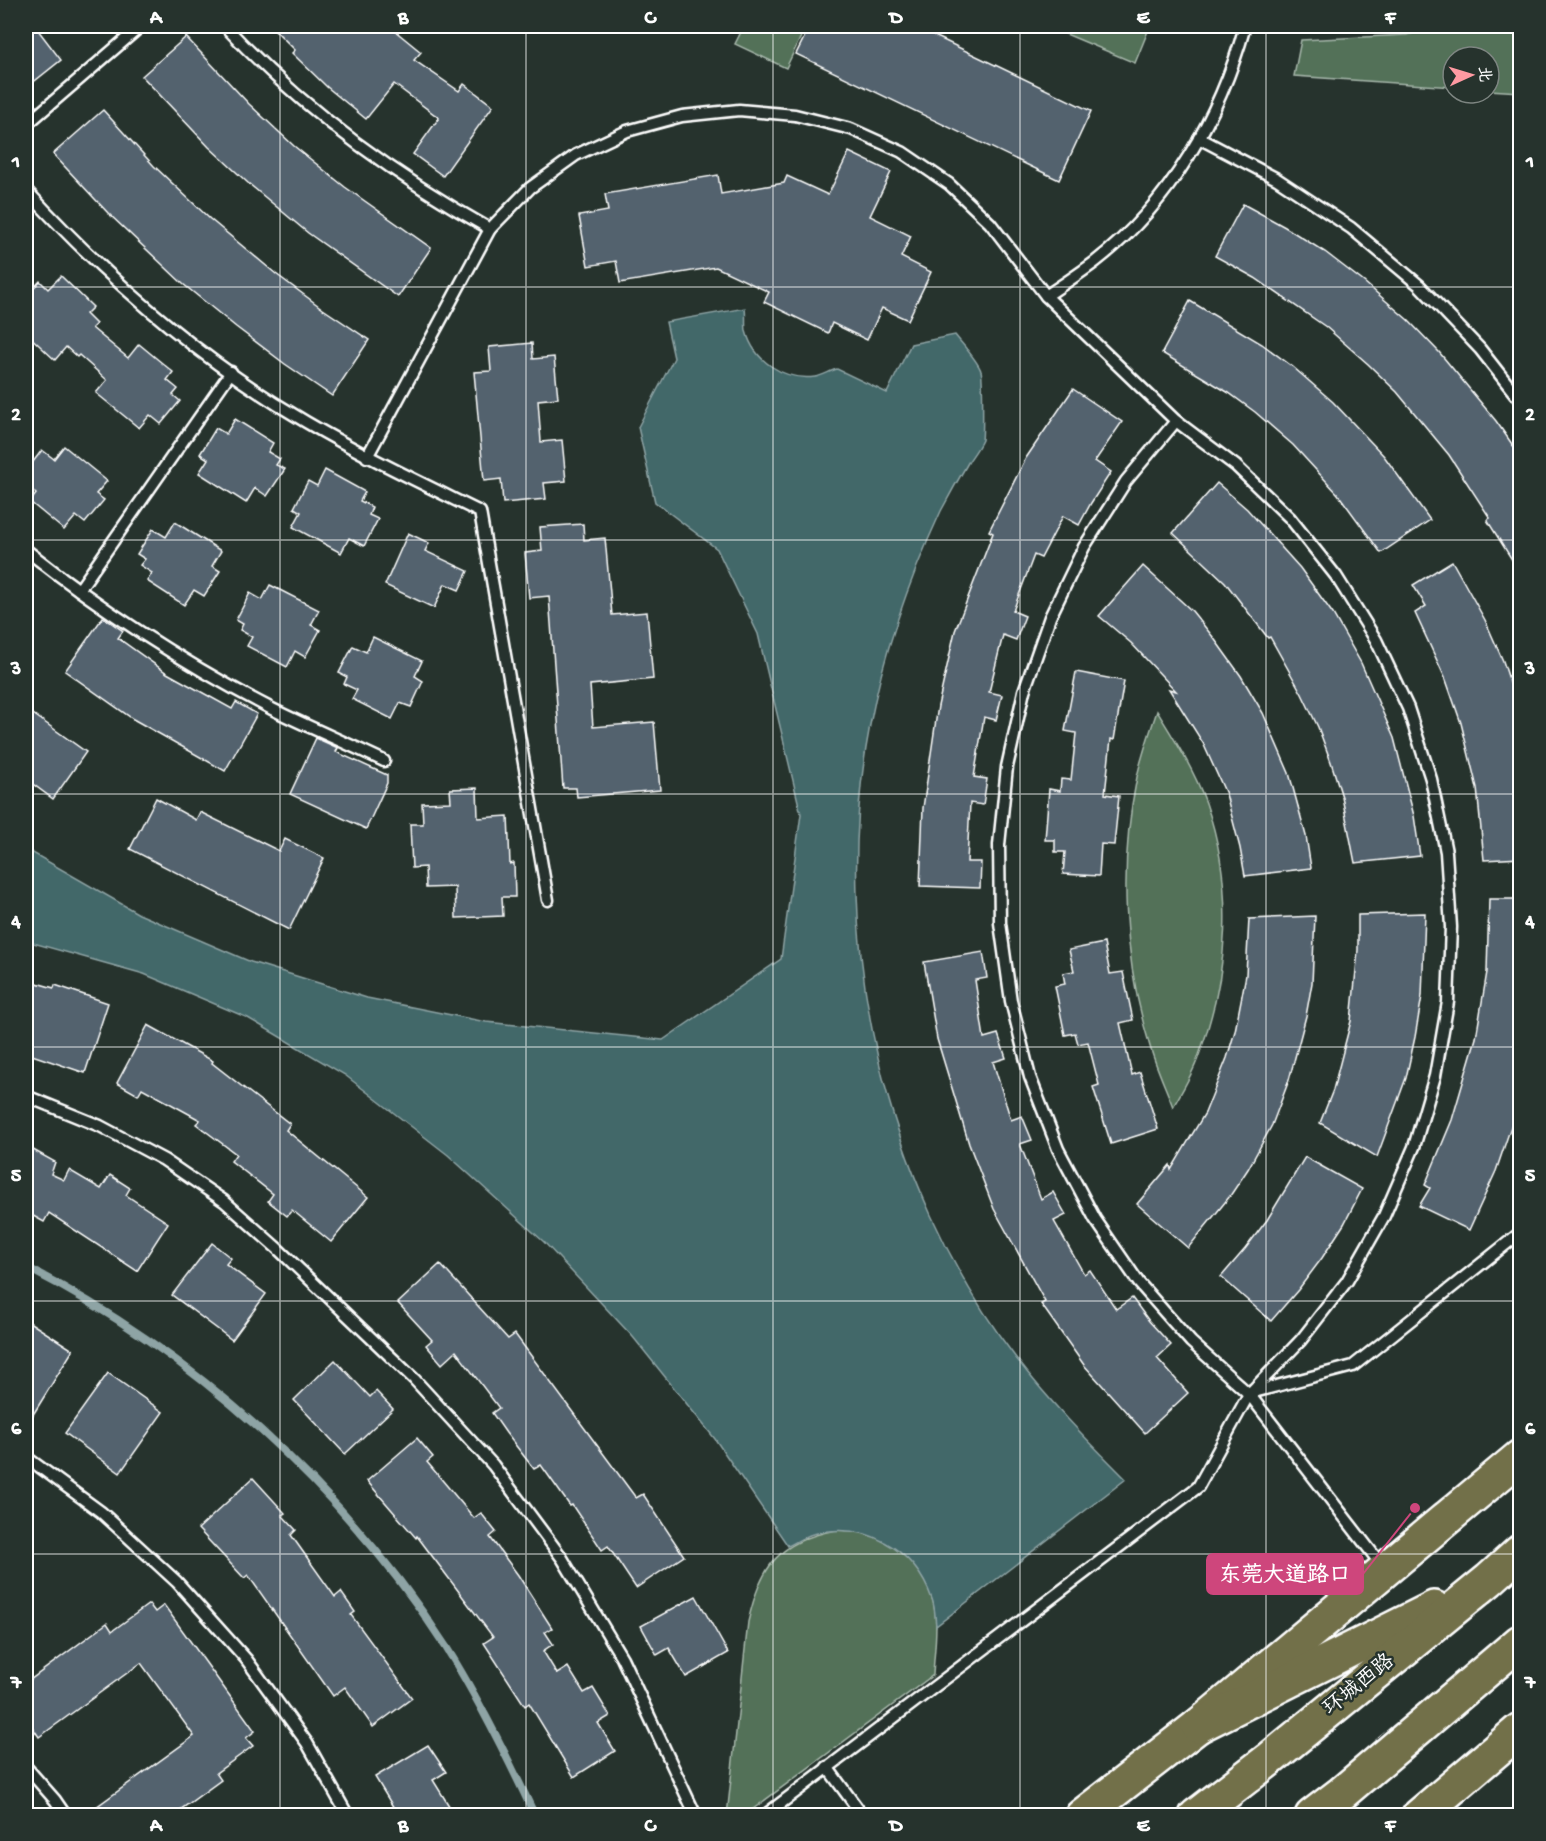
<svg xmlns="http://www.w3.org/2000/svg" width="1546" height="1841" viewBox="0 0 1546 1841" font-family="'Gochi Hand','LXGW WenKai TC',sans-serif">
	<rect width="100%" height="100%" fill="#26332d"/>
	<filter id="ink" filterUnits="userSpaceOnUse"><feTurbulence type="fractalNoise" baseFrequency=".0167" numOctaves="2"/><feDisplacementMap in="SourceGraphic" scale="12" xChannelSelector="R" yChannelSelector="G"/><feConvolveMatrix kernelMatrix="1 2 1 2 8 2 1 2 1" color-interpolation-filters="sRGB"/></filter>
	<g filter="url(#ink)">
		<g fill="#527159" stroke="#a8b8ac" stroke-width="1.5">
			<polygon points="744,26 806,26 786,68 735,44"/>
			<polygon points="1047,26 1150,26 1135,63"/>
			<polygon points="1444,26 1520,26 1520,92 1489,90 1489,57 1453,57 1453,87 1294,76 1301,40 1406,35"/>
			<path d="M1157 711C1175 740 1194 770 1206 803 1235 887 1229 976 1198 1058 1192 1075 1182 1091 1173 1107 1165 1086 1155 1065 1149 1043 1123 957 1119 864 1137 777 1142 754 1150 732 1157 711Z"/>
			<path d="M836 1530C845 1531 855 1530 864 1533 896 1542 924 1568 933 1601 939 1625 934 1651 933 1675L745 1815 727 1816 748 1622C761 1566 778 1541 836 1530Z"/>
		</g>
		<path fill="#436769" stroke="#8ea4a5" stroke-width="1.5" d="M745 308C746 315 745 324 746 331 754 361 784 381 815 377 822 376 830 371 837 369L887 393 911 344 955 335C962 344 978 361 981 371 983 376 983 434 982 440 979 447 973 455 969 461 959 478 950 494 941 511 909 580 884 650 870 725 829 939 883 1184 1016 1358 1049 1401 1087 1440 1126 1479L936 1626C935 1617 935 1607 932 1599 914 1548 865 1521 813 1534 805 1536 796 1542 788 1546L715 1439 633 1337 544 1242 448 1155 345 1075 248 1018 144 974 26 941V849L139 914 251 962 367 998 486 1022 663 1040 781 959 801 814 758 634 717 549 655 502 638 427 674 358 666 322Z"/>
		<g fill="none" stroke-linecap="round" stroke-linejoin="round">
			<path stroke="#8ea4a5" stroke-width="8" d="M26 1267C193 1352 344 1489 446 1647 480 1701 508 1758 535 1816"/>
		</g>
		<g fill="#52626e" stroke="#fff" stroke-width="1.5">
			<polygon points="26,26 35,26 61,60 26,88"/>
			<polygon points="271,26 389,26 421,52 414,60 459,91 464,84 493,106 443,176 413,154 439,118 394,84 366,119 327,87 292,53 295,50"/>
			<polygon points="810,26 914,26 1091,111 1059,180 796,54"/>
			<polygon points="186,37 249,104 294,146 345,187 431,248 398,297 308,233 248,183 209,147 142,76"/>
			<polygon points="103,110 154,166 210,219 276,274 323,309 369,340 332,396 285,364 236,327 183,284 108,213 53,154"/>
			<polygon points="849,152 891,172 870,216 911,236 901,257 931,272 908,320 882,308 867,340 832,323 828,333 764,302 769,292 716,267 620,283 616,261 588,266 579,216 608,211 605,194 718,175 721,194 784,183 787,176 828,195"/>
			<polygon points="1243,204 1285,227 1325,252 1364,282 1408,320 1439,352 1496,421 1521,457 1521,574 1487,520 1490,518 1449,455 1397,392 1368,364 1326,327 1255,278 1215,256"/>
			<polygon points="61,276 93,307 86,314 96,324 92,328 128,358 139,344 173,372 167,380 178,389 173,395 180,401 161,424 150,415 139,428 96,393 107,380 79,355 77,357 66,347 55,360 26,333 26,296 40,281 48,289"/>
			<polygon points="1190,301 1262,344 1293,367 1333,402 1384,456 1430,520 1381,553 1338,494 1293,445 1255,412 1229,393 1162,353"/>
			<polygon points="532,343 533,359 554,357 558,398 538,400 541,442 562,440 566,481 544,483 546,499 503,503 501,479 484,481 474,372 491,371 489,347"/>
			<polygon points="1073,389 1122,422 1095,461 1111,472 1091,503 1079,525 1063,516 1041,558 1034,555 1013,611 1025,616 1016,640 1003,635 989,692 1002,695 996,720 984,717 974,777 987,779 983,805 970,803 967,862 981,862 980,888 920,886 923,808 938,706 955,631 993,533 989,531 1026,458"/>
			<polygon points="235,419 273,443 268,452 280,459 276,465 285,469 267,496 255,488 246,503 199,473 208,459 200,454 216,428 226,434"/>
			<polygon points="64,446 107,481 96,494 104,500 85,523 76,516 64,530 30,502 36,494 26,484 26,471 42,450 54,459"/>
			<polygon points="325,470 365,492 360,501 372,507 369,515 378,519 364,546 349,538 341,553 293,527 301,512 294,508 308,481 317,486"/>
			<polygon points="1217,483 1247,509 1300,568 1333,614 1361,663 1394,738 1414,816 1420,856 1355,863 1342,797 1331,762 1318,727 1302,694 1270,637 1268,638 1225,582 1173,533"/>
			<polygon points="175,522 221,551 212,566 220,571 204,596 194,590 184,605 147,581 152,573 140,565 145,559 137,554 153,529 166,537"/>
			<polygon points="583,524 584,540 605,538 612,615 647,612 653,679 590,685 593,727 654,722 660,790 577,797 576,788 563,788 549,596 529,598 525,553 542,551 540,527"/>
			<polygon points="408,533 429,543 425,551 468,571 459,590 445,584 434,608 385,585"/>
			<polygon points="1452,561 1485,620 1503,661 1521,716 1521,858 1484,860 1477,788 1461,723 1446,680 1415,613 1426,606 1413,585"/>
			<polygon points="1143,566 1192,611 1213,637 1241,676 1263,713 1289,773 1306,836 1311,868 1245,876 1240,848 1226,794 1203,743 1169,689 1176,691 1131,643 1099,616"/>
			<polygon points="270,585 319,610 311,625 320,630 305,657 295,651 287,667 247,646 252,637 240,630 243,624 236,620 250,593 262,600"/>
			<polygon points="103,617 123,631 118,638 167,673 232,709 236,702 257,714 225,771 133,719 65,671"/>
			<polygon points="373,637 422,661 415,676 423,681 411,707 400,703 392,719 352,699 357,690 344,684 347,677 339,673 353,646 366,652"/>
			<polygon points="1076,672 1124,681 1114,740 1111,739 1105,794 1119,796 1114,845 1101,844 1099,876 1063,874 1065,852 1055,852 1055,840 1045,840 1049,789 1060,791 1061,779 1071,780 1076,733 1065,731"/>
			<polygon points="26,709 86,752 53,799 26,779"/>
			<polygon points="316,738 338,748 336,752 387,775 387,783 366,829 290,794"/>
			<polygon points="477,788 478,818 508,816 510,864 514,863 515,897 502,897 503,916 456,918 455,887 426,888 425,867 412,868 410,824 423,824 422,803 451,802 450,789"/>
			<polygon points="156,798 196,820 200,812 279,851 285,839 324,858 289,930 130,849"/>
			<polygon points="1489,899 1521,899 1521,1097 1496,1171 1469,1230 1419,1206 1430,1188 1425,1185 1452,1120 1476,1038 1487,972"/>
			<polygon points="1425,913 1422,996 1415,1037 1406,1078 1377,1157 1320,1123 1333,1090 1351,1021 1358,950 1358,915"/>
			<polygon points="1315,916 1312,983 1306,1016 1289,1080 1272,1125 1248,1169 1230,1196 1188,1248 1137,1204 1170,1165 1171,1170 1205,1113 1227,1058 1235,1031 1246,975 1249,919"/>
			<polygon points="1104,943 1110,974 1123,972 1133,1020 1120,1023 1132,1075 1140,1072 1158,1129 1111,1144 1093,1087 1099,1085 1088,1042 1078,1044 1075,1033 1065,1035 1055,986 1065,984 1063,973 1074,971 1069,950"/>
			<polygon points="983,952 987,978 975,980 984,1038 998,1034 1006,1058 993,1062 1011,1120 1022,1116 1032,1140 1020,1144 1041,1199 1053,1192 1066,1215 1054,1221 1084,1274 1090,1270 1116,1309 1132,1298 1149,1321 1171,1345 1157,1358 1188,1393 1145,1433 1084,1365 1041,1304 1045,1302 994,1209 969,1144 937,1039 924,962"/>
			<polygon points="26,980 54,988 55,985 108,1003 85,1073 26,1053"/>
			<polygon points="148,1025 213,1061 212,1063 290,1124 286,1130 368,1197 331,1242 292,1210 287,1216 268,1201 273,1194 231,1161 236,1154 196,1124 200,1120 142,1088 138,1095 117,1083"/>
			<polygon points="26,1146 55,1162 51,1174 64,1180 69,1170 101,1189 110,1175 130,1188 126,1195 168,1223 137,1271 49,1213 44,1222 26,1212"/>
			<polygon points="1305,1157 1362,1189 1344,1224 1322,1258 1298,1290 1271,1321 1221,1277 1245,1249 1267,1220"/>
			<polygon points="212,1243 231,1258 226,1264 266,1294 232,1340 172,1295"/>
			<polygon points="440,1264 508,1339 515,1334 636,1498 643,1494 684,1556 636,1588 608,1546 602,1550 572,1505 570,1506 541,1465 534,1469 506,1433 492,1413 499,1408 456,1351 442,1364 426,1345 432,1340 398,1303"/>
			<polygon points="26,1320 73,1350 26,1426"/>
			<polygon points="335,1360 370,1397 376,1391 393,1409 345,1454 294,1400"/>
			<polygon points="108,1373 163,1412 120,1473 65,1433"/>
			<polygon points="417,1438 433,1457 427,1462 474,1518 481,1513 496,1532 490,1537 518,1575 552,1628 545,1632 553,1644 543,1651 557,1674 568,1667 584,1693 593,1688 610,1716 598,1723 615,1751 574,1777 529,1703 525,1706 484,1643 493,1637 417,1536 416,1538 367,1481"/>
			<polygon points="253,1478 285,1513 282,1515 296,1530 291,1535 335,1597 341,1592 355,1612 351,1615 412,1698 373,1727 345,1687 333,1696 248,1575 244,1578 198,1529"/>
			<polygon points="696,1596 728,1653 686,1677 669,1648 657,1655 641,1626"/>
			<polygon points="149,1604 155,1612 164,1605 214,1674 255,1731 246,1738 253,1746 216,1773 221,1780 173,1815 85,1815 194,1736 141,1663 39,1737 26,1718 26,1683 107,1623 112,1631"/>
			<polygon points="428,1745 446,1772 433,1780 451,1809 439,1815 398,1815 375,1777"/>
		</g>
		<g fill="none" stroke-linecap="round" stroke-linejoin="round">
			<defs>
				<g id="lane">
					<path d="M225 26C301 108 392 174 490 229"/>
					<polyline points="26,125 141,26"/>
					<polyline points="1199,138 1277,179 1351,228 1419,285 1480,349 1520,400"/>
					<path d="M26 190C107 278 201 361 306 422 362 455 421 483 480 512L548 900"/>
					<path d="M1046 296C1062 285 1079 274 1095 262 1170 204 1220 116 1245 26"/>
					<polyline points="1176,421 1126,481 1084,547 1050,617 1024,691 1007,767 999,845 1000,923 1011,1001 1030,1077 1058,1149 1095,1219 1139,1283 1191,1342 1249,1394 1383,1567"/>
					<polyline points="367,457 490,229 530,188 576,155 627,131 682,116 739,110 795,115 851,129 902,152 949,184 990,223 1046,296 1176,421 1236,466 1290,518 1336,576 1376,640 1408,708 1431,779 1446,852 1451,927 1448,1002 1435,1076 1414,1147 1384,1216 1347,1281 1301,1340 1249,1394 1198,1487 764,1816"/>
					<path d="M26 550C102 610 185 664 272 709 308 727 347 743 384 761"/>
					<polyline points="79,590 231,372"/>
					<polyline points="26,1096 100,1126 164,1160 224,1201 278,1249 414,1379 493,1465 562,1558 622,1658 696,1816"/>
					<polyline points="1250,1393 1353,1366 1520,1233"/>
					<polyline points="26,1457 101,1512 177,1582 246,1659 307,1743 348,1816"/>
					<polyline points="26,1767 55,1800 66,1816"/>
					<polyline points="827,1767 863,1816"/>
				</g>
				<g id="primary">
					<polyline points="1082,1816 1198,1726 1520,1457"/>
					<polyline points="1419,1816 1520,1730"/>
				</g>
				<g id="highway">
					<polyline points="1198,1726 1434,1608"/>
					<polyline points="1196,1816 1271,1758 1489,1580 1520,1552"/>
					<polyline points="1312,1816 1342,1793 1520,1642"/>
				</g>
			</defs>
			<use href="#lane" stroke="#fff" stroke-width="15"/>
			<use href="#primary" stroke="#fff" stroke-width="38"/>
			<use href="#highway" stroke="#fff" stroke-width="38"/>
			<use href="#lane" stroke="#26332d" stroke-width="10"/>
			<use href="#primary" stroke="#726f4a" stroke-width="33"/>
			<use href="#highway" stroke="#726f4a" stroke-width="33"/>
		</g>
	</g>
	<path fill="none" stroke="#fff" stroke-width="1.5" stroke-opacity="0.55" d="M280 26V1816M526 26V1816M773 26V1816M1020 26V1816M1266 26V1816M26 287H1520M26 540H1520M26 794H1520M26 1047H1520M26 1301H1520M26 1554H1520"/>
	<g text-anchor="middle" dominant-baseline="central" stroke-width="5" stroke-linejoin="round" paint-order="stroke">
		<g font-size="21" fill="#fff" stroke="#26332d">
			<text transform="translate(1360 1686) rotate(-39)">环城西路</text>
		</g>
	</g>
	<path fill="none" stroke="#ce467c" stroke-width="2" d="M1415 1508L1363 1574"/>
	<circle fill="#ce467c" stroke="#26332d" stroke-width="2" cx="1415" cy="1508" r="6"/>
	<rect fill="#ce467c" stroke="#ce467c" stroke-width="2" x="1207" y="1554" width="156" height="40" rx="6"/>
	<g font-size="22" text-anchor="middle" font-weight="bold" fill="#fff">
		<text x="1285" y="1581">东莞大道路口</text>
	</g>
	<rect width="1546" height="1841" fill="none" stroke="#26332d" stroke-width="66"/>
	<g transform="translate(1471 75) rotate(86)"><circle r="28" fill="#26332d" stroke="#7d8581" stroke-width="1.5"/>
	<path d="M0-4.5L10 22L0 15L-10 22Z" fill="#ff9aa2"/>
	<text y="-9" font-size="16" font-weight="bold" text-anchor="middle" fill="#ffffff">北</text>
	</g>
	<rect x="33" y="33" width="1480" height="1775" fill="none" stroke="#fff" stroke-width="2"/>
	<g font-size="20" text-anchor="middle" font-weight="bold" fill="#fff">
		<text x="156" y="23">A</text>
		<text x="403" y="23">B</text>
		<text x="650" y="23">C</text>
		<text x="896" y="23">D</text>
		<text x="1143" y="23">E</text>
		<text x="1390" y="23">F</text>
		<text x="16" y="167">1</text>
		<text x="1530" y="167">1</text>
		<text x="16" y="420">2</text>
		<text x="1530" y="420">2</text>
		<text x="16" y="674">3</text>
		<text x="1530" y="674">3</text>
		<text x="16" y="927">4</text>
		<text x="1530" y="927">4</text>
		<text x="16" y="1181">5</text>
		<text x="1530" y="1181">5</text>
		<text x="16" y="1434">6</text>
		<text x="1530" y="1434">6</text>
		<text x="16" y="1688">7</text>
		<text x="1530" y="1688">7</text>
		<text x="156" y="1831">A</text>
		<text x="403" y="1831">B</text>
		<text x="650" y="1831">C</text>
		<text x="896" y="1831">D</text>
		<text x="1143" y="1831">E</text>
		<text x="1390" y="1831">F</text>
	</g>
</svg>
